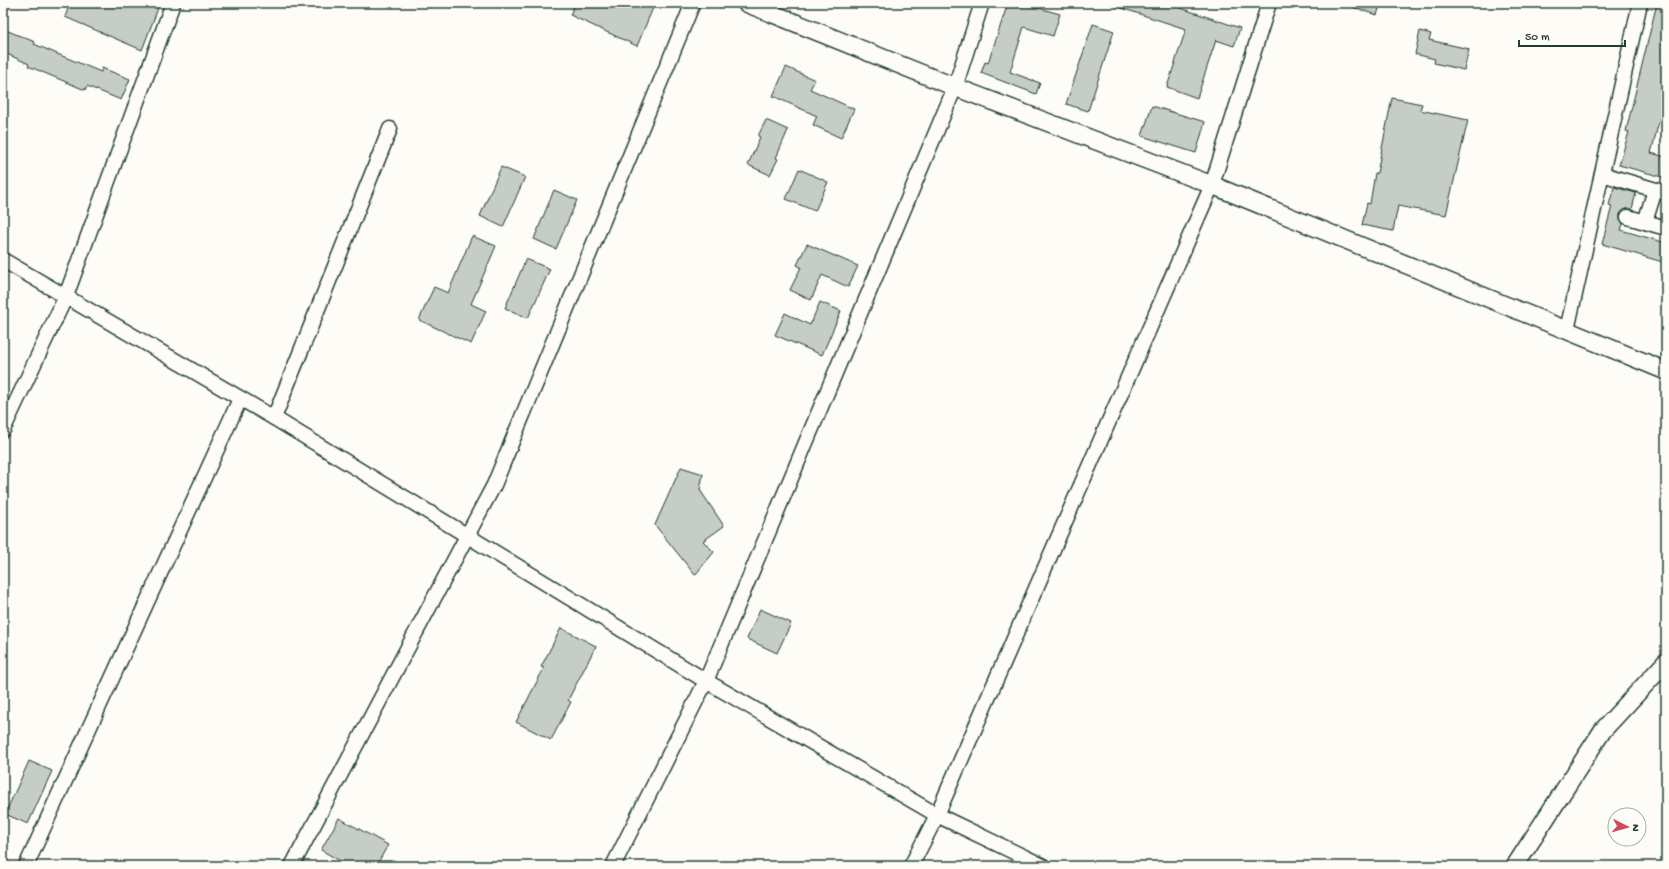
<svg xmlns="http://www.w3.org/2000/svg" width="1669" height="869" viewBox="0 0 1669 869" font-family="'Gochi Hand',sans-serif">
	<rect width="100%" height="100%" fill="#fdfcf7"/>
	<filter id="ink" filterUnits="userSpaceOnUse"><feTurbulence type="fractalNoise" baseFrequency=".025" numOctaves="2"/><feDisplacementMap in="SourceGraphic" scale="8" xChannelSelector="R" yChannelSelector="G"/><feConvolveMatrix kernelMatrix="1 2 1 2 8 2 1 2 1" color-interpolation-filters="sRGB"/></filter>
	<g filter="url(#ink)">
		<g fill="#c6cdc7" stroke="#1f3d34">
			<polygon points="70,3 160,3 142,50 65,17"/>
			<polygon points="575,3 655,3 637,46 570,15"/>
			<polygon points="1008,3 1020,3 1060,14 1053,36 1024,27 1010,72 1040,83 1036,94 981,73 985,62 988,63"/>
			<polygon points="1112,3 1166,3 1240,28 1234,46 1216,40 1197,98 1167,87 1186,29 1112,5"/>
			<polygon points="1347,3 1381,3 1377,15 1346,5"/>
			<polygon points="1657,3 1666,3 1666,94 1651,153 1666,157 1666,178 1619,165 1629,132 1626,131"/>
			<polygon points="1093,24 1114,31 1088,111 1066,104"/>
			<polygon points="3,29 35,42 34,44 55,53 101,72 102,68 130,79 121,100 87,86 85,90 28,66 29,64 7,54 3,62"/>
			<polygon points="1420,31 1431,34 1429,40 1469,49 1464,70 1434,63 1435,59 1415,54"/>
			<polygon points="786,67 815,80 810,89 854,109 841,138 813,125 817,116 773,96"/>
			<polygon points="1392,98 1422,104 1420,110 1468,120 1446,215 1398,206 1393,231 1362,225 1367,203 1370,204 1375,173 1377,173"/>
			<polygon points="1152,106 1205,122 1196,153 1142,136"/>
			<polygon points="766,120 788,130 776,158 778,159 770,175 748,165 760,137 758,136"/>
			<polygon points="501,167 525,177 503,227 480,216"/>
			<polygon points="799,169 828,182 815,211 786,199"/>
			<polygon points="1614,187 1636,193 1632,209 1626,209 1620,214 1620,219 1623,224 1621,230 1666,243 1666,263 1602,244 1612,206 1609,205"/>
			<polygon points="554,190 577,200 556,249 534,239"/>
			<polygon points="472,236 496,246 471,304 486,311 471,344 419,320 434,287 448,293"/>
			<polygon points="807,244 858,266 848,287 822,275 811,300 790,290 801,267 797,265"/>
			<polygon points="526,259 550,269 528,318 505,308"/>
			<polygon points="820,302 841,311 822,355 775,335 785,313 810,325"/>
			<polygon points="681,467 703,474 700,490 724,526 703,541 714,552 695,575 655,525"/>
			<polygon points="760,609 791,623 777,653 747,639"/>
			<polygon points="561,628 596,646 568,700 571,702 551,740 516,722 544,668 541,667"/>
			<polygon points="29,761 52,771 28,824 5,814"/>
			<polygon points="339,818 388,845 376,866 349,866 321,850"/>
		</g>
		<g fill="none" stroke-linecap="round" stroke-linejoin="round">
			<defs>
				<g id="minor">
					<polyline points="1602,174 1666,193"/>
					<polyline points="1628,217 1666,228"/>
					<polyline points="1645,222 1655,190"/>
					<polyline points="3,260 274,418 706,681 937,815 911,866"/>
					<polyline points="1567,330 1640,3"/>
					<polyline points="274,418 390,129"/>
					<polyline points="3,430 66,296 173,3"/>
					<polyline points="26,866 240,399"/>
					<polyline points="292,866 494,485 693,3"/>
					<polyline points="613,866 706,681 955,87 982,3"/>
					<polyline points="1043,866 937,815 1212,185 1269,3"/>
				</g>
				<g id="tertiary">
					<polyline points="746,3 955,87 1212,185 1666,371"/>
					<polyline points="1515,866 1603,730 1666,662"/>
				</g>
			</defs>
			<use href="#minor" stroke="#1f3d34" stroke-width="17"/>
			<use href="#tertiary" stroke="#1f3d34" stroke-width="20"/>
			<use href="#minor" stroke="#fdfcf7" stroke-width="14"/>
			<use href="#tertiary" stroke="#fdfcf7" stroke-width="17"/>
		</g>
	</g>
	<rect width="1669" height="869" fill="none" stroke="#fdfcf7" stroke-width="16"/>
	<rect x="8" y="8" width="1653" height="853" fill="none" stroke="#1f3d34" stroke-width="1.5" filter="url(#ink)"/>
	<g transform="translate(1627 827) rotate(96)"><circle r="19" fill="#fdfcf7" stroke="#a4b0a9"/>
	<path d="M0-3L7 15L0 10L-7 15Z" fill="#d1495b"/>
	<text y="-6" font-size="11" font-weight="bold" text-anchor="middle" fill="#1f3d34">N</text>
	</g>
	<path d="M1519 40v6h106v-6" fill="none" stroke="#1f3d34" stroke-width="2"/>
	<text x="1525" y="40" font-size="12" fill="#1f3d34" stroke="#fdfcf7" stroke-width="3" paint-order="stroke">50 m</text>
</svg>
